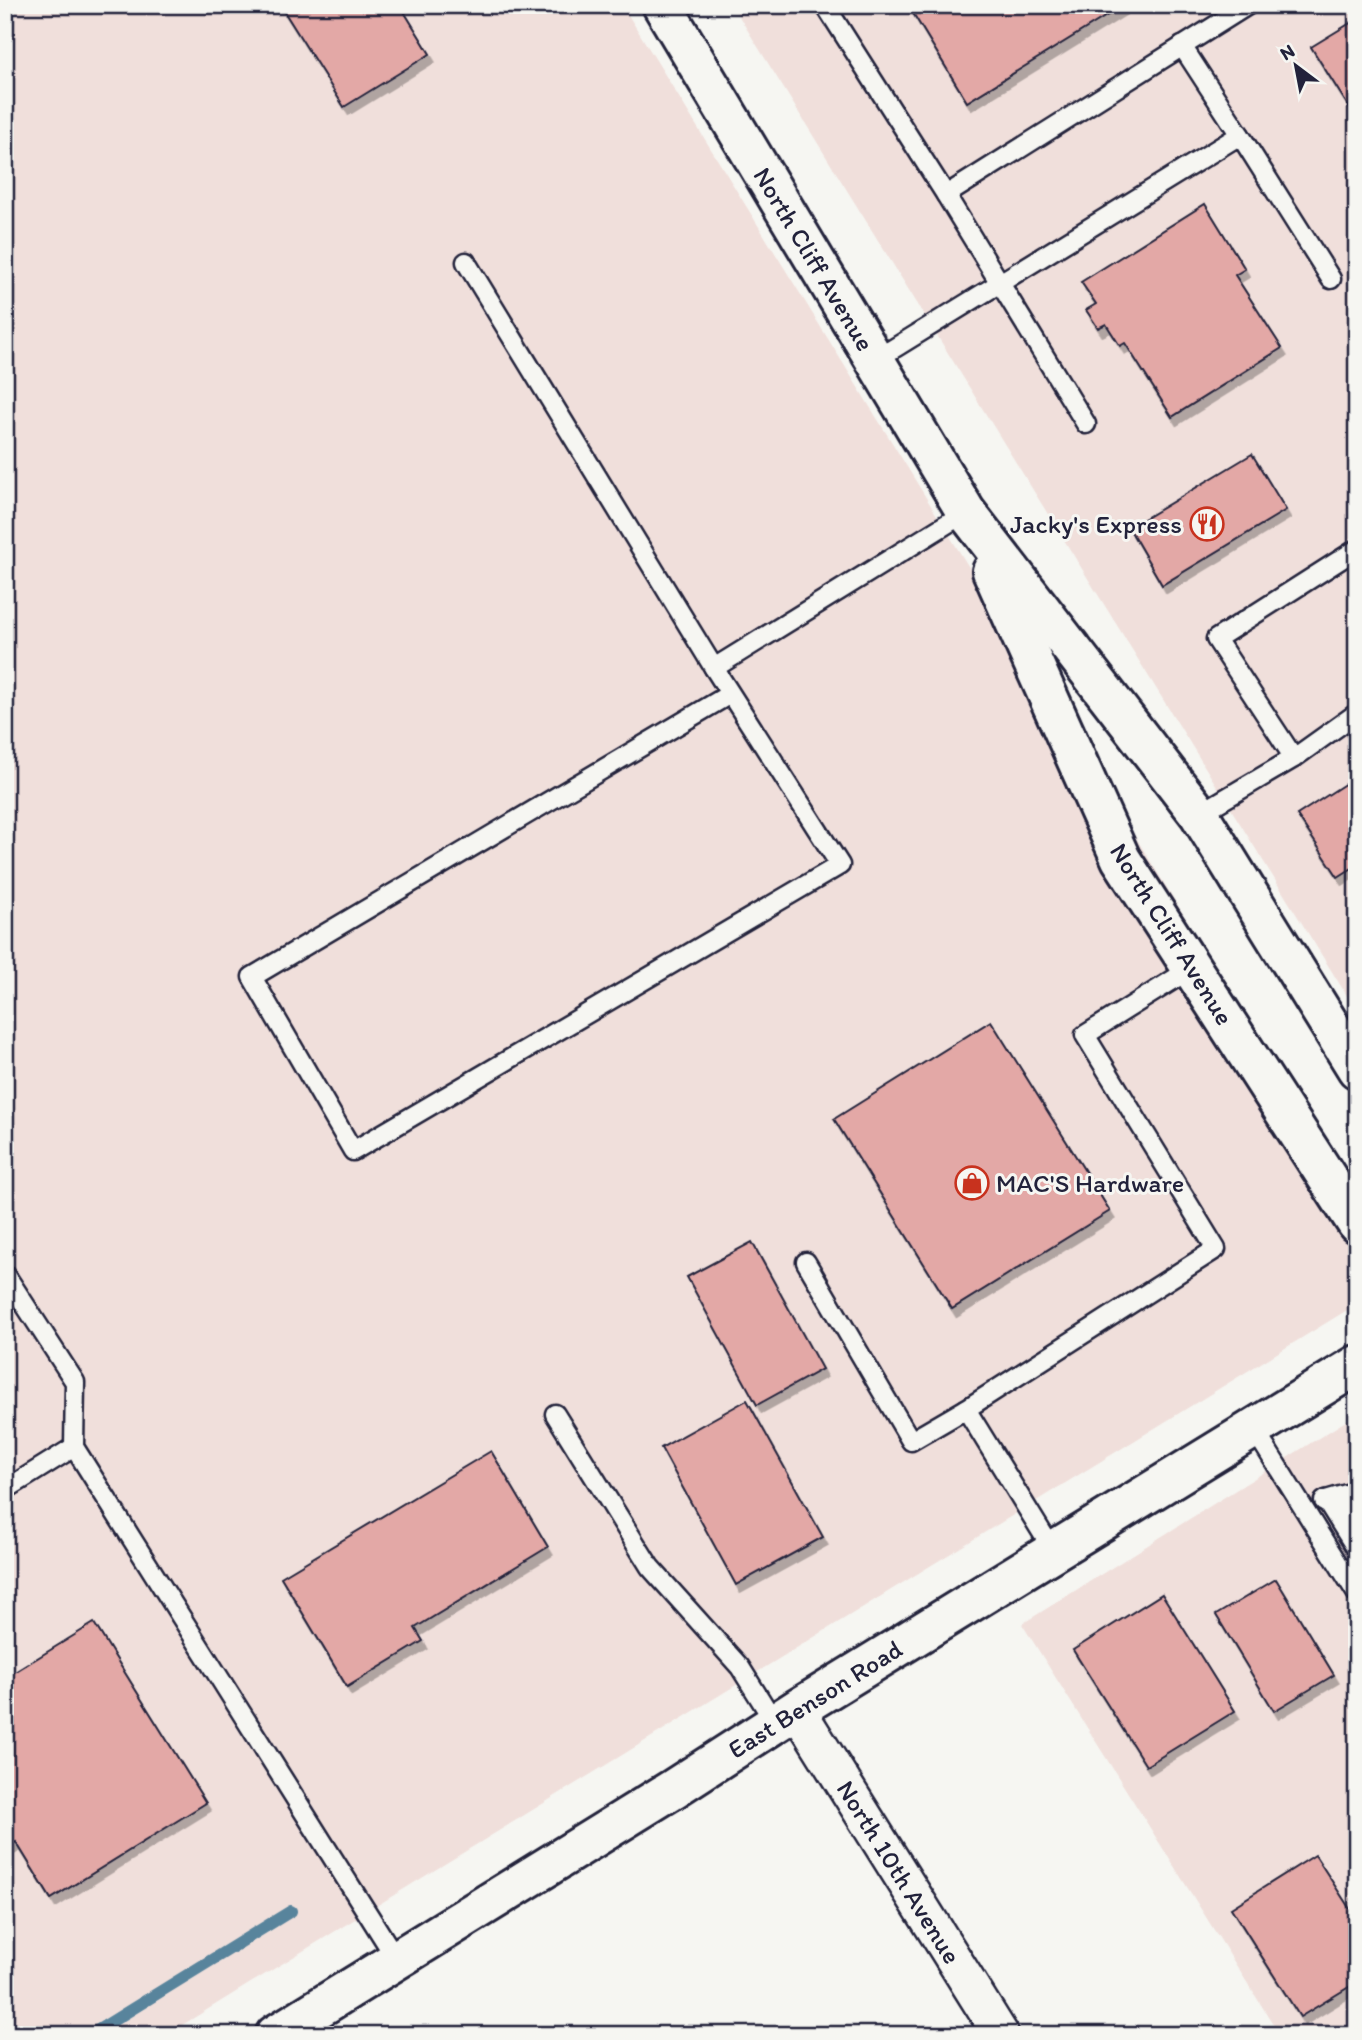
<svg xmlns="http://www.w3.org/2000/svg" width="1362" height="2040" viewBox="0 0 1362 2040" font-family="Itim,sans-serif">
	<defs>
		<filter id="shadow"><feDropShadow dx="4.5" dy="8" stdDeviation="0" flood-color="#0004"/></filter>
	</defs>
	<rect width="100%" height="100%" fill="#f6f6f2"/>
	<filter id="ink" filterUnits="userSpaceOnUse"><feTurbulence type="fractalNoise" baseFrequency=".0143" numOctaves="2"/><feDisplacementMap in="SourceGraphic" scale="14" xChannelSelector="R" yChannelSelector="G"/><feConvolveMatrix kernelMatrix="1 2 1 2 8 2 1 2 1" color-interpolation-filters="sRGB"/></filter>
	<g filter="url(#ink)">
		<g fill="#f0dfdb">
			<polygon points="5,5 622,5 1357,1196 1357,1304 166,2035 5,2035"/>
			<polygon points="732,5 1357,5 1357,1012"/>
			<polygon points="1357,1414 1357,2035 1280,2035 1022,1624"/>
		</g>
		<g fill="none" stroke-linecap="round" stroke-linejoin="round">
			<polyline stroke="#58849c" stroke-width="12" points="90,2035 291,1911"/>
		</g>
		<g fill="#e3a8a6" stroke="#22223b" stroke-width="2" filter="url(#shadow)">
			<polygon points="280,5 400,5 430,54 344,107"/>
			<polygon points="908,5 1124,5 967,102"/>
			<polygon points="1357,19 1357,105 1350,109 1311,47"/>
			<polygon points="1205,204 1245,269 1235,275 1282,348 1172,417 1125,343 1120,346 1106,324 1098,328 1086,310 1096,304 1081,282"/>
			<polygon points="1252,454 1286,510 1162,585 1129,528"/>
			<polygon points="1357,776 1357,865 1338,877 1297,815"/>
			<polygon points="991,1021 1110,1211 952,1309 834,1119"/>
			<polygon points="752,1242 822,1369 757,1405 687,1277"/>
			<polygon points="747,1400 823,1537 736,1585 661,1448"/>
			<polygon points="491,1451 548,1547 415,1628 423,1641 347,1687 281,1577"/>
			<polygon points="1276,1579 1334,1675 1274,1711 1216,1615"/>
			<polygon points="1162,1594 1235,1711 1146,1766 1073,1650"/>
			<polygon points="94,1623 206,1803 51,1899 16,1842 5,1849 5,1678"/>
			<polygon points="1315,1855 1357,1920 1357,1982 1300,2017 1231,1908"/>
		</g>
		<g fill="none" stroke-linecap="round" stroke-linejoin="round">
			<defs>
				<g id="lane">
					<polyline points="825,5 946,195 1248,5"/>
					<polyline points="1240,135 1331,279"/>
					<polyline points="946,195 1086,424"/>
					<polyline points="466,262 714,668 966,512"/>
					<polyline points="875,360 1240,135 1182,46"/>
					<polyline points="714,668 840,865 353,1151 252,977 730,694"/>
					<polyline points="1294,758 1216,639 1357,549"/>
					<polyline points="1199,814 1294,758 1357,713"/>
					<polyline points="806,1262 911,1441 966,1409"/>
					<polyline points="5,1274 75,1382 74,1447 397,1960"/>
					<polyline points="555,1414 650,1567 740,1667 775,1723"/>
					<polyline points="1254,1429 1357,1594"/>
					<polyline points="5,1490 74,1447"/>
					<polyline points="1324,1501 1326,1500 1357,1511"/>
					<polyline points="1356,1548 1326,1500 1357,1491"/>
					<polyline points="1054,1552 966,1409 1216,1249 1085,1035 1192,968"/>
				</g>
				<polyline id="street" points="797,1709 1001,2035"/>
				<g id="primary">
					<polyline points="662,5 966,512 1199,814 1357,1069"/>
					<polyline points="992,571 1121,859 1357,1224"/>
					<polyline points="275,2035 673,1789 797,1709 1357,1365"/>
				</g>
			</defs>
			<use href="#lane" stroke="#22223b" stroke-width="23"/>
			<use href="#street" stroke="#22223b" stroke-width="40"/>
			<use href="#primary" stroke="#22223b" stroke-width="44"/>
			<use href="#lane" stroke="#f6f6f2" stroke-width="18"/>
			<use href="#street" stroke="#f6f6f2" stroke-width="35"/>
			<use href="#primary" stroke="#f6f6f2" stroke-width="38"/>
		</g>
	</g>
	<defs>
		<symbol id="restaurant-ring" viewBox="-11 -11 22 22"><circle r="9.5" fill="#f6f6f2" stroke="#c8321e" stroke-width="1.5"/><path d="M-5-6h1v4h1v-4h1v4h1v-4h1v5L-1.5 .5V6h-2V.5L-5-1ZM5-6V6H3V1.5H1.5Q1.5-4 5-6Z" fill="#c8321e"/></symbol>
		<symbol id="shop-ring" viewBox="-11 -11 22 22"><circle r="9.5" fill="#f6f6f2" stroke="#c8321e" stroke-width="1.5"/><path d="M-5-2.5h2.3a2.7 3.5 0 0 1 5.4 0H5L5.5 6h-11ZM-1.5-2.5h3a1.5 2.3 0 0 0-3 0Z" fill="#c8321e"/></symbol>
	</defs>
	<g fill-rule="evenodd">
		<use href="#restaurant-ring" x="1188" y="505" width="38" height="38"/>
		<use href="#shop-ring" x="953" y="1164" width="38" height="38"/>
	</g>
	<g text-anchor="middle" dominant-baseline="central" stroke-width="6" stroke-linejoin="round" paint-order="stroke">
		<g font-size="26" fill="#22223b" stroke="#f6f6f2">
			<text transform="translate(814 259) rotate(59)">North Cliff Avenue</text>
			<text transform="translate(1172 934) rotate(58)">North Cliff Avenue</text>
			<text transform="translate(815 1699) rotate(-32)">East Benson Road</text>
			<text transform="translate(899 1872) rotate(58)">North 10th Avenue</text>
		</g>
		<g font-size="26" fill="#22223b" stroke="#f6f6f2" text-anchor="end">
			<text x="1182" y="524">Jacky's Express</text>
			<text x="996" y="1183" text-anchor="start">MAC'S Hardware</text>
		</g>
	</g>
	<rect width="1362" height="2040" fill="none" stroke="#f6f6f2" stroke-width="28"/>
	<rect x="14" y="14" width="1334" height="2012" fill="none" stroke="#22223b" stroke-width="2.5" filter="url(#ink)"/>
	<g transform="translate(1296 66) rotate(328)" stroke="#f6f6f2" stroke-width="5" paint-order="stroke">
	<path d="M0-5L12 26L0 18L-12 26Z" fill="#22223b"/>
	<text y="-10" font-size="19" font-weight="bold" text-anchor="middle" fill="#22223b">N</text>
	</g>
</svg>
